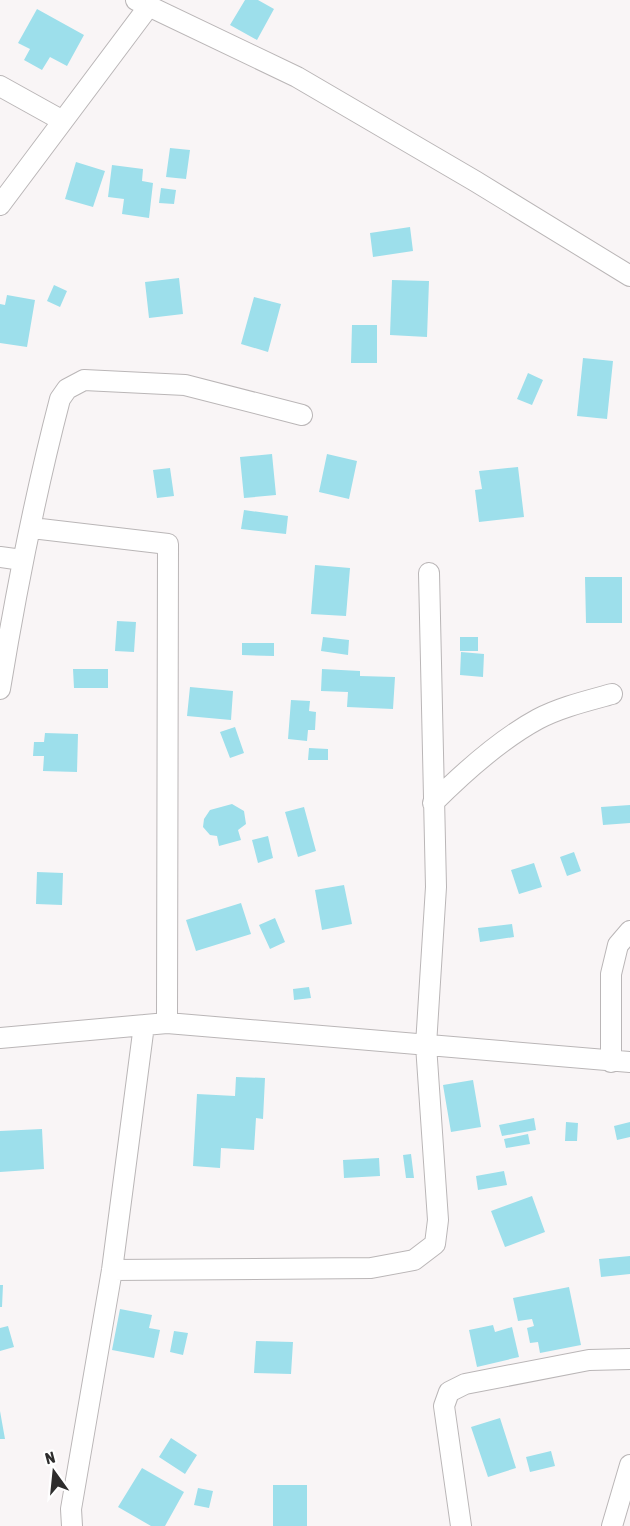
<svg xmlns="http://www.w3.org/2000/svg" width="630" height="1526" viewBox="0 0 630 1526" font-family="'Asap Condensed',sans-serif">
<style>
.building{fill:#9ddfeb}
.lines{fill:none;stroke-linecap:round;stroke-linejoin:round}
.street-casing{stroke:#bab6b7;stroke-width:22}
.street{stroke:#fff;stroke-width:20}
</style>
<rect width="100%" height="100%" fill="#f9f5f6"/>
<!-- building -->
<path class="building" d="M245,0H258L274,9L257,40L230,25Z
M37,9L84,35L67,66L50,57L42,70L24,60L30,49L18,43Z
M170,148L190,150L186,179L166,177Z
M76,162L105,171L93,207L65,199Z
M112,165L143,169L142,181L153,183L149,218L122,214L124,199L108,197Z
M161,188L176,190L174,204L159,203Z
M410,227L413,251L373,257L370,233Z
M179,278L183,314L149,318L145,282Z
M392,280L429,281L427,337L390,335Z
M54,285L67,291L60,307L47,301Z
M7,295L35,300L27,347L0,343V304L5,305Z
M254,297L281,304L268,352L241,344Z
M352,325H377V363H351Z
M583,358L613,361L607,419L577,416Z
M528,373L543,380L532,405L517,399Z
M272,454L276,495L244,498L240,457Z
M327,454L357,461L349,499L319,492Z
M518,467L524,517L479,522L475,490L482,489L479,471Z
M170,468L174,496L157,498L153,470Z
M244,510L288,516L286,534L241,529Z
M315,565L350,568L346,616L311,614Z
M585,577H622V623H586Z
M117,621L136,622L134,652L115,651Z
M323,637L349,640L348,655L321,651Z
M460,637H478V651H460Z
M242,643H274V656L242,655Z
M461,652L484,654L483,677L460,675Z
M73,669H108V688H74Z
M322,669L360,671V676L395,677L393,709L347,707L348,692L321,691Z
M190,687L233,691L231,720L187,716Z
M291,700L310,701L309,711L316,712L315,730H308L307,741L288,739Z
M235,727L244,753L230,758L220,732Z
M45,733L78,734L77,772L43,771L44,756H33L34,742H44Z
M309,748L328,749V760H308Z
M232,804L244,811L246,824L238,830L241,840L219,846L217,836L210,835L203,827L204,819L210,810Z
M630,805V823L603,825L601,807Z
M304,807L316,851L298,857L285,812Z
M268,836L273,858L258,863L252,840Z
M574,852L581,871L567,876L560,857Z
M534,863L542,887L519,894L511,870Z
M37,872L63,873L62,905L36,904Z
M344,885L352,924L322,930L315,890Z
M241,903L251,934L196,951L186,920Z
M275,918L285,942L270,949L259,925Z
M512,924L514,937L480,942L478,928Z
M309,987L311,998L294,1000L293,989Z
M236,1077L265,1078L263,1119L256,1118L254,1150L221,1148L220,1168L193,1166L197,1094L235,1096Z
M473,1080L481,1127L451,1132L443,1085Z
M534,1118L536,1130L502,1136L499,1125Z
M566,1122L578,1123L577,1141H565Z
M630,1122V1137L617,1140L614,1126Z
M42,1129L44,1169L0,1172V1131Z
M528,1134L530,1144L506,1148L504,1139Z
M411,1154L414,1178H406L403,1155Z
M379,1158L380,1176L344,1178L343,1160Z
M504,1171L507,1185L478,1190L476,1176Z
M532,1196L545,1232L505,1247L491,1211Z
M630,1256V1274L601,1277L599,1259Z
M0,1285H3L2,1307H0Z
M569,1287L581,1345L540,1353L538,1342L530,1343L527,1328L534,1326L532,1319L518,1321L513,1298Z
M120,1309L152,1315L149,1328L160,1330L154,1358L112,1350Z
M493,1325L495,1332L512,1327L519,1357L477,1367L469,1330Z
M8,1326L14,1347L0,1351V1328Z
M174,1331L188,1333L183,1355L170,1352Z
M256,1341L293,1342L291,1374L254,1373Z
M0,1411L5,1439H0Z
M500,1418L516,1468L488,1477L471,1427Z
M171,1438L197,1455L185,1474L159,1457Z
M551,1451L555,1466L530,1472L526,1457Z
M142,1468L184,1492L165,1526H151L118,1507Z
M273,1485H307V1526H273Z
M198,1488L213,1491L209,1508L194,1505Z"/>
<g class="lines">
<defs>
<path id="street" d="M136,0L297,77L475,181L630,276
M0,86L63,121
M0,205L149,6
M32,528L168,544L167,1023
M0,557L22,560
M0,689C16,591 35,495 60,399L67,389L84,380L185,385L302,415
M433,803C462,774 501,739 538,719C561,707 587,701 612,694
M0,1038L167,1023L630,1062
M611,1062V974L618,945L630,931
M112,1270L371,1268L414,1260L435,1244L438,1220L426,1045L436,887L429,573
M72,1526L71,1509L112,1270L144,1025
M461,1526L444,1406L449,1392L465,1384L589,1360L630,1359
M612,1526L630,1465"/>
</defs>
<!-- street casing -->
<use href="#street" class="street-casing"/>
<!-- street -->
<use href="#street" class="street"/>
</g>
<!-- north arrow -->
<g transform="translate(54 1472) rotate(345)" stroke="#ffffff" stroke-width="4.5" paint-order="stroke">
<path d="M0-4.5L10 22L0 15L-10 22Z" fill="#2e2d2d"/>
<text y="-9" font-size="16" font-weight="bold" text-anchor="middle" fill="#2e2d2d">N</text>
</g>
</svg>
